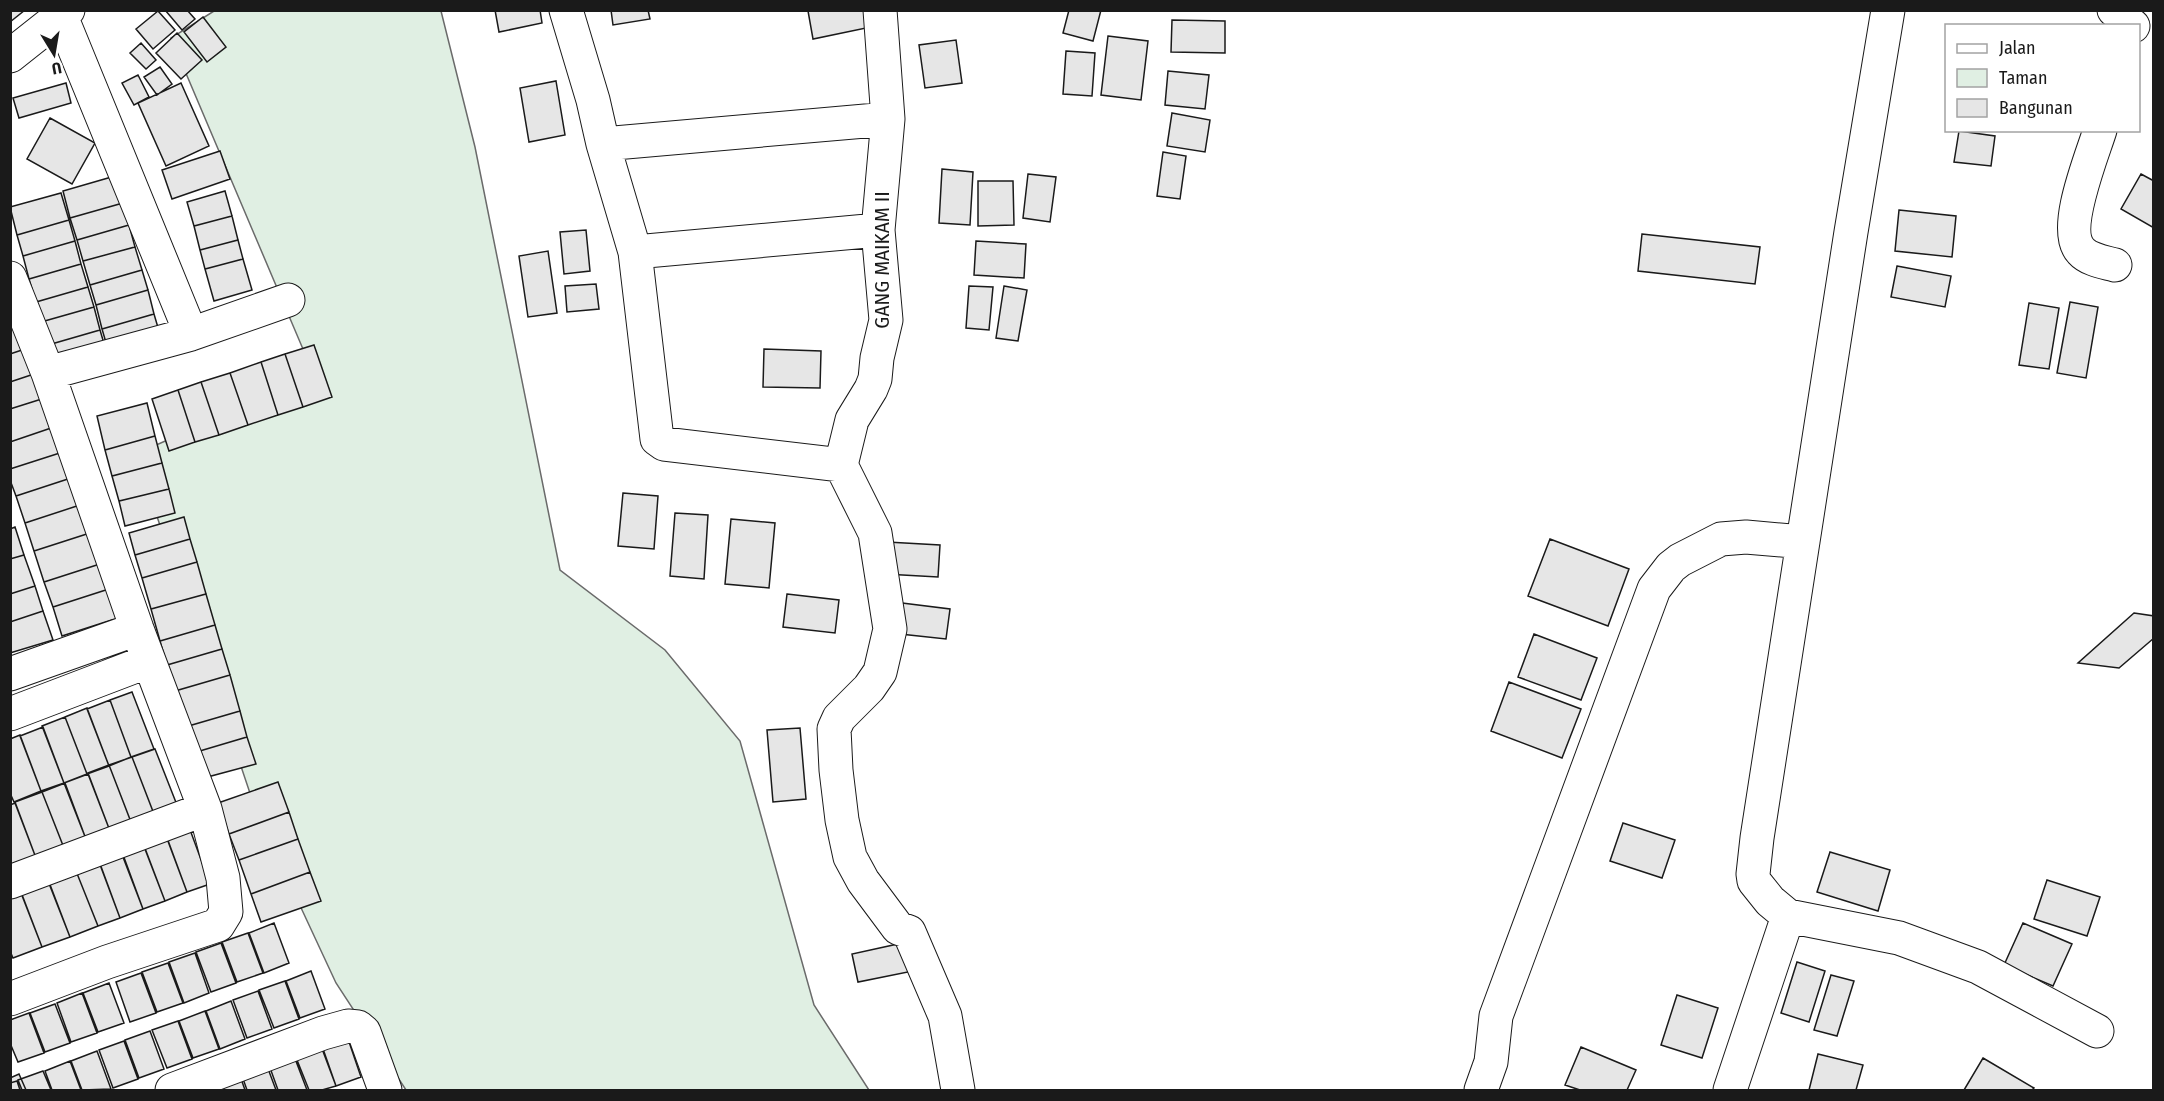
<svg xmlns="http://www.w3.org/2000/svg" width="2164" height="1101" viewBox="0 0 2164 1101" font-family="'Fira Sans Condensed',sans-serif">
<style>
.green{fill:#e0efe3;stroke:#6a6a6a;stroke-width:1.5}
.building{fill:#e6e6e6;stroke:#1a1a1a;stroke-width:1.5}
.lines{fill:none;stroke-linecap:round;stroke-linejoin:round}
.minor-casing{stroke:#1a1a1a;stroke-width:35}
.major-casing{stroke:#1a1a1a;stroke-width:35}
.minor{stroke:#fff;stroke-width:33}
.major{stroke:#fff;stroke-width:33}
.labels{text-anchor:middle;dominant-baseline:central;stroke-width:4.5;stroke-linejoin:round;paint-order:stroke}
.street-label{font-size:21px;fill:#1a1a1a;stroke:#fff}
</style>
<rect width="100%" height="100%" fill="#fff"/>
<!-- green -->
<path class="green" d="M214,11H441L475,147L560,570L665,650L740,741L814,1005L869,1090H406L336,983L256,811L136,454L314,375L171,38Z"/>
<!-- building -->
<path class="building" d="M10,10H25L10,22Z
M165,10H187L195,19L182,30Z
M495,10H540L542,23L499,32Z
M611,10H648L650,19L613,25Z
M867,10L871,27L813,39L808,11Z
M1069,10H1101L1093,41L1063,33Z
M158,11L175,30L153,49L136,29Z
M203,17L226,47L207,62L184,32Z
M1172,20L1225,21V53L1171,52Z
M177,33L202,60L181,79L156,53Z
M1108,36L1148,41L1141,100L1101,95Z
M956,40L962,83L925,88L919,45Z
M141,43L156,60L146,69L130,53Z
M1066,51L1095,53L1092,96L1063,94Z
M160,67L172,84L157,95L144,77Z
M1168,71L1209,75L1205,109L1165,105Z
M138,75L149,97L134,105L122,83Z
M556,81L565,135L529,142L520,88Z
M66,83L71,103L19,118L13,98Z
M181,83L209,146L166,166L138,103Z
M1172,113L1210,120L1205,152L1167,146Z
M50,118L95,143L72,184L27,159Z
M1959,131L1995,136L1991,166L1954,162Z
M220,151L230,179L172,199L162,170Z
M1163,152L1186,156L1180,199L1157,196Z
M942,169L973,172L970,225L939,223Z
M1028,174L1056,177L1050,222L1023,218Z
M2141,174L2154,181V228L2121,209Z
M115,176L123,203L70,218L63,191Z
M978,181H1013L1014,225L978,226Z
M225,191L232,216L194,226L187,202Z
M61,193L69,220L17,235L10,207Z
M123,203L129,225L77,240L70,218Z
M1899,210L1956,216L1952,257L1895,251Z
M232,216L238,240L200,250L194,226Z
M69,220L75,241L23,256L17,235Z
M129,225L135,247L83,261L77,240Z
M586,230L590,271L564,274L560,232Z
M1642,234L1760,247L1755,284L1638,271Z
M238,240L243,259L205,269L200,250Z
M75,241L81,264L29,279L23,256Z
M976,241L1026,244L1024,278L974,275Z
M135,247L142,270L90,285L83,261Z
M548,251L557,313L528,317L519,256Z
M243,259L252,290L214,301L205,269Z
M81,264L88,287L36,302L29,279Z
M1897,266L1951,276L1945,307L1891,297Z
M142,270L148,290L96,305L90,285Z
M596,284L599,309L567,312L565,286Z
M969,286L993,287L989,330L966,328Z
M1004,286L1027,290L1018,341L996,338Z
M88,287L94,307L41,322L36,302Z
M148,290L154,314L102,329L96,305Z
M2070,302L2098,307L2086,378L2057,373Z
M2029,303L2059,308L2049,369L2019,365Z
M94,307L100,330L48,345L41,322Z
M154,314L159,331L107,346L102,329Z
M10,322L31,347L10,354Z
M100,330L105,347L53,362L48,345Z
M314,345L332,397L303,407L285,354Z
M31,347L40,372L10,382V354Z
M764,349L821,351L820,388L763,387Z
M285,354L303,407L278,415L261,362Z
M261,362L278,415L248,425L230,373Z
M40,372L48,397L10,409V382Z
M230,373L248,425L219,435L201,382Z
M201,382L219,435L195,442L178,390Z
M178,390L195,442L169,451L152,399Z
M48,397L57,426L10,442V409Z
M147,403L155,436L105,450L97,416Z
M57,426L66,451L10,469V442Z
M155,436L162,463L112,476L105,450Z
M66,451L74,477L16,496L10,480V469Z
M162,463L169,489L119,501L112,476Z
M74,477L83,504L25,523L16,496Z
M169,489L175,513L125,526L119,501Z
M623,493L658,496L654,549L618,546Z
M83,504L93,532L34,551L25,523Z
M675,513L708,515L704,579L670,576Z
M184,517L190,539L135,555L129,533Z
M731,519L775,523L769,588L725,584Z
M15,527L24,555L10,559V529Z
M93,532L103,563L44,582L34,551Z
M190,539L197,562L142,578L135,555Z
M1550,539L1629,569L1608,626L1528,596Z
M887,542L940,545L938,577L885,574Z
M24,555L35,586L10,594V559Z
M197,562L206,594L151,609L142,578Z
M103,563L112,588L53,607L44,582Z
M35,586L43,611L10,622V594Z
M112,588L121,617L62,636L53,607Z
M206,594L215,625L160,641L151,609Z
M787,594L839,600L835,633L783,627Z
M894,602L950,609L946,639L891,633Z
M43,611L53,640L10,653V622Z
M2134,613L2154,616V638L2119,668L2078,663Z
M215,625L222,649L167,665L160,641Z
M1534,634L1597,658L1581,700L1518,677Z
M222,649L230,675L175,691L167,665Z
M230,675L240,711L185,727L175,691Z
M1509,682L1581,709L1562,758L1491,731Z
M132,692L154,749L131,757L110,700Z
M110,700L131,757L109,766L87,709Z
M87,708L109,766L87,774L65,717Z
M240,711L247,737L193,753L185,727Z
M65,717L87,774L64,783L42,726Z
M43,727L64,783L41,791L20,736Z
M800,728L806,799L773,802L767,730Z
M20,735L41,791L14,802L10,793V739Z
M247,737L256,764L200,779L193,753Z
M155,749L177,805L154,814L132,757Z
M132,757L154,814L131,822L109,765Z
M109,765L131,822L110,831L88,773Z
M88,774L110,831L86,839L64,783Z
M278,782L289,812L229,834L218,803Z
M65,783L86,839L64,848L42,792Z
M42,792L64,848L36,858L15,802Z
M15,803L36,858L10,868V805Z
M289,812L298,839L239,860L229,834Z
M1623,823L1675,840L1662,878L1610,861Z
M189,827L210,884L187,892L166,836Z
M166,835L187,892L165,901L143,844Z
M298,839L310,872L251,894L239,860Z
M143,843L165,901L143,909L121,852Z
M122,852L143,909L120,918L99,861Z
M1830,852L1890,870L1878,911L1817,892Z
M99,862L120,918L98,926L76,871Z
M76,871L98,926L70,937L48,881Z
M310,872L321,901L261,922L251,894Z
M2047,880L2100,897L2087,936L2034,919Z
M49,882L70,937L42,947L21,892Z
M21,893L42,947L13,958L10,951V897Z
M274,923L289,963L264,973L249,933Z
M2023,923L2072,944L2053,986L2004,965Z
M248,933L263,973L237,982L222,942Z
M907,942L913,971L858,982L852,954Z
M221,943L236,983L211,992L196,952Z
M195,953L209,993L184,1003L169,962Z
M1797,962L1825,971L1809,1022L1781,1013Z
M168,963L183,1003L157,1012L142,972Z
M311,971L325,1009L300,1018L286,981Z
M141,973L156,1013L130,1022L116,982Z
M1831,975L1854,981L1837,1036L1814,1030Z
M285,981L299,1019L274,1028L259,990Z
M109,983L124,1023L98,1032L83,993Z
M258,991L272,1029L247,1038L233,1000Z
M82,993L97,1033L71,1042L57,1003Z
M1677,995L1718,1008L1702,1058L1661,1045Z
M231,1001L245,1039L220,1049L206,1011Z
M55,1004L70,1043L45,1052L30,1013Z
M205,1011L219,1049L193,1058L179,1021Z
M29,1013L44,1053L18,1062L10,1043V1020Z
M178,1021L192,1059L167,1068L152,1030Z
M150,1031L164,1069L139,1078L125,1040Z
M347,1036L361,1077L336,1086L322,1046Z
M124,1041L138,1079L113,1088L99,1050Z
M321,1046L336,1086L322,1090H309L295,1055Z
M1581,1047L1636,1070L1627,1090H1580L1565,1085Z
M97,1051L111,1089L82,1090L71,1061Z
M1818,1054L1863,1065L1856,1090H1809Z
M294,1056L307,1090H278L269,1065Z
M1983,1058L2034,1088L2032,1090H1964Z
M70,1061L81,1090H52L45,1071Z
M267,1066L276,1090H247L242,1076Z
M43,1071L51,1090H22L18,1080Z
M19,1074L26,1090H10V1078Z
M240,1076L245,1090H217Z
M17,1081L20,1090H10V1083Z"/>
<g class="lines">
<defs>
<path id="minor" d="M566,10L593,100L603,144
M880,10L888,119L878,230L886,320L877,358L875,379L871,389L852,420L841,465L875,533L890,629L880,672L869,688L839,718L834,729L836,770L842,820L850,857L863,881L898,928L909,932L945,1016L958,1090
M1888,10L1851,232L1757,838L1753,874L1754,881L1770,901L1788,916L1899,938L1978,967L2097,1031
M61,16L191,334
M10,56L68,10
M2100,130C2092,156 2061,230 2081,251C2089,260 2104,262 2115,265
M878,230L635,252L603,144L888,119
M635,252L657,439L664,444L841,465
M10,278L48,373L191,334L288,300
M10,674L137,629
M10,714L149,661
M10,882L205,809L137,629L48,373
M10,999L107,962L218,925L226,912L223,878L205,809
M172,1090L323,1033L348,1026L358,1027L364,1032L385,1090
M1481,1090L1491,1062L1496,1016L1654,589L1671,567L1680,560L1721,539L1746,537L1803,542
M1730,1090L1788,916"/>
<path id="major" d="M2114,10L2133,26"/>
</defs>
<!-- minor casing -->
<use href="#minor" class="minor-casing"/>
<!-- major casing -->
<use href="#major" class="major-casing"/>
<!-- minor -->
<use href="#minor" class="minor"/>
<!-- major -->
<use href="#major" class="major"/>
</g>
<g class="labels">
<!-- street labels -->
<g class="street-label">
<text transform="translate(882 260) rotate(-90)">GANG MAIKAM II</text>
</g>
</g>
<!-- border -->
<rect width="2164" height="1101" fill="none" stroke="#1a1a1a" stroke-width="24"/>
<!-- legend -->
<rect x="1945" y="24" width="195" height="108" fill="#ffffff" stroke="#a3a3a3" stroke-width="1.5"/>
<rect x="1957" y="44" width="30" height="9" fill="#ffffff" stroke="#a3a3a3" stroke-width="1.5"/>
<text x="1999" y="54" font-size="18" fill="#1a1a1a">Jalan</text>
<rect x="1957" y="69" width="30" height="18" fill="#e0efe3" stroke="#a3a3a3" stroke-width="1.5"/>
<text x="1999" y="84" font-size="18" fill="#1a1a1a">Taman</text>
<rect x="1957" y="99" width="30" height="18" fill="#e6e6e6" stroke="#a3a3a3" stroke-width="1.5"/>
<text x="1999" y="114" font-size="18" fill="#1a1a1a">Bangunan</text>
<!-- north arrow -->
<g transform="translate(54 54) rotate(169)" stroke="#ffffff" stroke-width="4.5" paint-order="stroke">
<path d="M0-4.5L10 22L0 15L-10 22Z" fill="#1a1a1a"/>
<text y="-9" font-size="16" font-weight="bold" text-anchor="middle" fill="#1a1a1a">U</text>
</g>
</svg>
